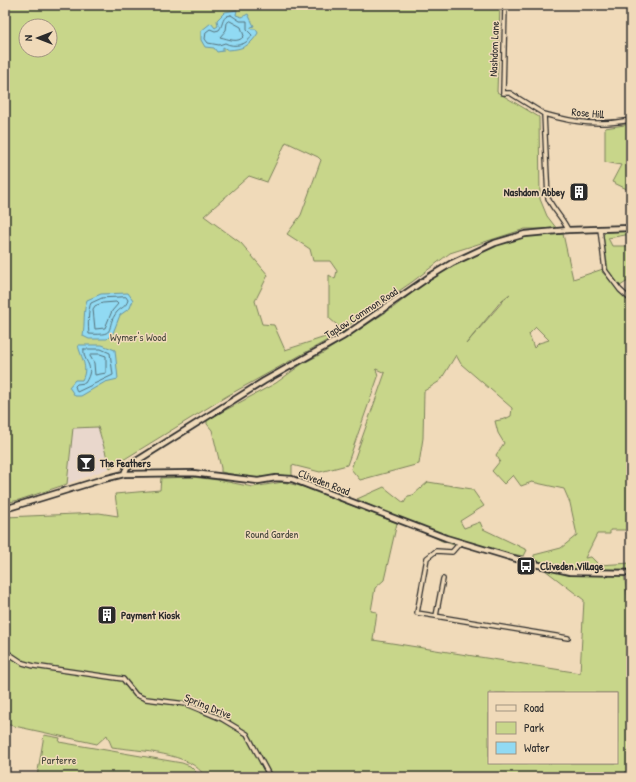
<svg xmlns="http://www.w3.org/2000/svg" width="636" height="782" viewBox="0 0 636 782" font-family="'Patrick Hand',sans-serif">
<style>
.built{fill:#e9d7cc}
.green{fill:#c8d68a;stroke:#7a805a;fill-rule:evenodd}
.water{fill:#91daf3;stroke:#6894a3}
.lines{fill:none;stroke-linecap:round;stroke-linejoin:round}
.shore{stroke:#54717b;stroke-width:1}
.minor-casing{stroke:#2b2b2b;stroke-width:6}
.tertiary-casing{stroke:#2b2b2b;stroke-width:8}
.minor{stroke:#f0dab9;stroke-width:3.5}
.tertiary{stroke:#f0dab9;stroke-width:4.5}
.labels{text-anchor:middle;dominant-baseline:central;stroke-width:3;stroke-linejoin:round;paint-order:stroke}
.street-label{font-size:11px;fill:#2b2b2b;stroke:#f0dab9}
.poi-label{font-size:11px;font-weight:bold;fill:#2b2b2b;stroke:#f0dab9;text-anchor:start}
.park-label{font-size:11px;fill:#434539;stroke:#f0dab9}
</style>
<rect width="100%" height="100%" fill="#f0dab9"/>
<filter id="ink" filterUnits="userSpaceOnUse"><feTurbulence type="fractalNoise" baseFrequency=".025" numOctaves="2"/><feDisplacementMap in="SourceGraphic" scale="8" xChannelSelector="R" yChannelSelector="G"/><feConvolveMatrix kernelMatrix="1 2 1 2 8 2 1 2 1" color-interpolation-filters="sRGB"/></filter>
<g filter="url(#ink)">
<!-- built -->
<path class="built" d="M98,427L110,468L67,484L73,428Z"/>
<!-- green -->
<path class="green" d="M5,5H500L497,92L539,117L540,199L547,216L557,229H525L450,253L412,282L351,324L344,331L227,396L110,468L98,427L73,428L67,484L19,500L5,503ZM26,26H50V50H26ZM286,142L318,157L321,160L301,215L287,234L310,249L313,261H330L337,271L335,279L329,275V318L344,331L285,350L274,325L262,324L255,301L268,275L241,243L204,216L249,176L267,182Z
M631,124V191L612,182L621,165L605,162V128Z
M631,231V234L608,238L612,246H631V279L620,286L608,270L603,235L606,232Z
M563,234L573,279L603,269L602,272L631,302V530H610V534H597L585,558L591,557L599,565L631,563V569L571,570L536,561L534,558V555L561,548L577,535L570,503L564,489L532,482L521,486L513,475L504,484L492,471L500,461L496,455L504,443L498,433L495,421L505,419L511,416L512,408L461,364L456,355L440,381L424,391L423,438L419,464L360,480L351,469L385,373L376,369L378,377L347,465L320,472L292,465V477L282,476L253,478L221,472V468L212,430L207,424V420L276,383L302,364L323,353L394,307L436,274L457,262L503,243L525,236ZM510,294L503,301L466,344L502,300ZM536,327L549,340L539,343L534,348L529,334Z
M192,477L218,480L253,487L283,482L304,487L397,523L384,580L375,588L371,611L377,612L373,640L580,673L584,600L545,570L571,575H624L628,599H631V777H205C192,752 138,751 112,747L107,735L97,744L5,724V517L99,513L118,516L115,494L160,490L161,478ZM489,693H617V763H489Z
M428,482L472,489L484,506L460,521L464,528L480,522L483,529L527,550L524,556L454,545L442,541L357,499L384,487L404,503L408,496L413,495Z
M44,735L60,738L59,742L182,763L190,766L201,777H37Z"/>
<!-- water -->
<path class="water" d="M237,10L236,15L242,17L248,14L254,26L251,27V29H256L258,33C250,46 243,49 228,50L223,47V51L217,52L214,48L205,47L201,40V31L211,23L215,28L218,26L217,20L225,12Z
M128,293L133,300L130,308L120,315L113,333L107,339H89L83,336C85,323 83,311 87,300L101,294Z
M78,345H102L115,350L118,379L105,382L81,396H75L69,387L75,380H82C89,367 81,358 78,345Z"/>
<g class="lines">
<!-- shore -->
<path class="shore" d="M231,15L240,21H247V30L252,35C248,45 234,48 225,43L219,45L208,43L205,39L206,32L210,29L215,31L219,30C224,24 221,16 231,15Z
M230,21L241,27L244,36C238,44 229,39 220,37L226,30L227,23Z
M126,297L128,300C126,307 122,307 117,312C104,328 119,336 89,334C88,328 88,308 91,303L102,298Z
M103,303L116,302L118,304L112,311L105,328L95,329L93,309L95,306Z
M84,349H101L110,353L113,375L77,392L75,386L77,384L85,383C97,364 82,363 84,349Z
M92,354H100L106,356V373L95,375L94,363L90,356Z"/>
<defs>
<path id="minor" d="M505,5L503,93H510L544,114L548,198C553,210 563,218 568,230
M544,114C576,123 599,126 631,120
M600,229L605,270L620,290L631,300
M460,543L452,552L436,551L427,558L417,613L568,638
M436,616L443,579
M5,651L23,663L34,666L123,679L136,695L146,699L186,704L222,719L247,734L270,777"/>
<path id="tertiary" d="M124,474L127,467L264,381L344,336L429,277L452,263L495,243L525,234L568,230L631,228
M5,509L100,480L124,474L193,473L258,481L276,478L292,479L446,538L530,563L570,572L631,573"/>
</defs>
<!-- minor casing -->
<use href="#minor" class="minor-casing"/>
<!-- tertiary casing -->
<use href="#tertiary" class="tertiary-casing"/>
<!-- minor -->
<use href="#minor" class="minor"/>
<!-- tertiary -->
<use href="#tertiary" class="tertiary"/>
</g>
</g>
<!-- icons -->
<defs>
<symbol id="building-square" viewBox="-11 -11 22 22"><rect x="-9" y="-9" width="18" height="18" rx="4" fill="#2b2b2b" stroke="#f0dab9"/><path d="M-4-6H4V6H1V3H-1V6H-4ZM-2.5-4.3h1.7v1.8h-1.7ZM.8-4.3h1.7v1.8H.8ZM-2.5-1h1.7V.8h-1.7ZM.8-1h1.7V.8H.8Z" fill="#fff"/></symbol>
<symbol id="bar-square" viewBox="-11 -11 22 22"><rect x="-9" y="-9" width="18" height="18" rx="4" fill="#2b2b2b" stroke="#f0dab9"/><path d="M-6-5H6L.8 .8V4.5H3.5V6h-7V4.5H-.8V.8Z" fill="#fff"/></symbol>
<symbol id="bus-square" viewBox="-11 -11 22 22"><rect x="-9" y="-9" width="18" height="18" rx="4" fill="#2b2b2b" stroke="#f0dab9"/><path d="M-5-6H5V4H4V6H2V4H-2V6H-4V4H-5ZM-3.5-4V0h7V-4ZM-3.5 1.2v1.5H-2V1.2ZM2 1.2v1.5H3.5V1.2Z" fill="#fff"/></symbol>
</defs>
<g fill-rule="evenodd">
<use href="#building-square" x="568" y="181" width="22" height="22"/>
<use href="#bar-square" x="75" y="452" width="22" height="22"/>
<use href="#bus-square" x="515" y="555" width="22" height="22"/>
<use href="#building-square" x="96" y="604" width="22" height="22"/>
</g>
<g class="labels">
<!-- street labels -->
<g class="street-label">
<text transform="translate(494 49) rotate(-88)">Nashdom Lane</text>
<text transform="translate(588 113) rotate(5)">Rose Hill</text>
<text transform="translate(361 313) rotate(-33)">Taplow Common Road</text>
<text transform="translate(324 482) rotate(21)">Cliveden Road</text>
<text transform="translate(208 706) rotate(22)">Spring Drive</text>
</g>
<!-- poi labels -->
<g class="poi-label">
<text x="565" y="192" text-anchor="end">Nashdom Abbey</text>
<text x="100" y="463">The Feathers</text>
<text x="540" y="566">Cliveden Village</text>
<text x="121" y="615">Payment Kiosk</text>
</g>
<!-- park labels -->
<g class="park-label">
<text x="138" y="337">Wymer's Wood</text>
<text x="272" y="534">Round Garden</text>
<text x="59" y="760">Parterre</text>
</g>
</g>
<!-- margin -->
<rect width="636" height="782" fill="none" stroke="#f0dab9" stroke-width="20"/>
<rect x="10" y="10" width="616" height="762" fill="none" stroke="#2b2b2b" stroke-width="1.5" filter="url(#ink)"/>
<!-- legend -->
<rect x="488" y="692" width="130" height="72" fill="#f0dab9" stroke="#a19480"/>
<rect x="496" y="705" width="20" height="6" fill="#f0dab9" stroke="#a19480"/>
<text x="524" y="712" font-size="12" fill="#2b2b2b">Road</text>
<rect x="496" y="722" width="20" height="12" fill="#c8d68a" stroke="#a19480"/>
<text x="524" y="732" font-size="12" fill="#2b2b2b">Park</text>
<rect x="496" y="742" width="20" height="12" fill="#91daf3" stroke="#a19480"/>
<text x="524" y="752" font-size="12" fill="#2b2b2b">Water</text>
<!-- north arrow -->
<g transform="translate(38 38) rotate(270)"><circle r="19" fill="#f0dab9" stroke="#a19480"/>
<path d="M0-3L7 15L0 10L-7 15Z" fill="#2b2b2b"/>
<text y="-6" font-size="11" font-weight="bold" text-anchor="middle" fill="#2b2b2b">N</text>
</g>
</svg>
